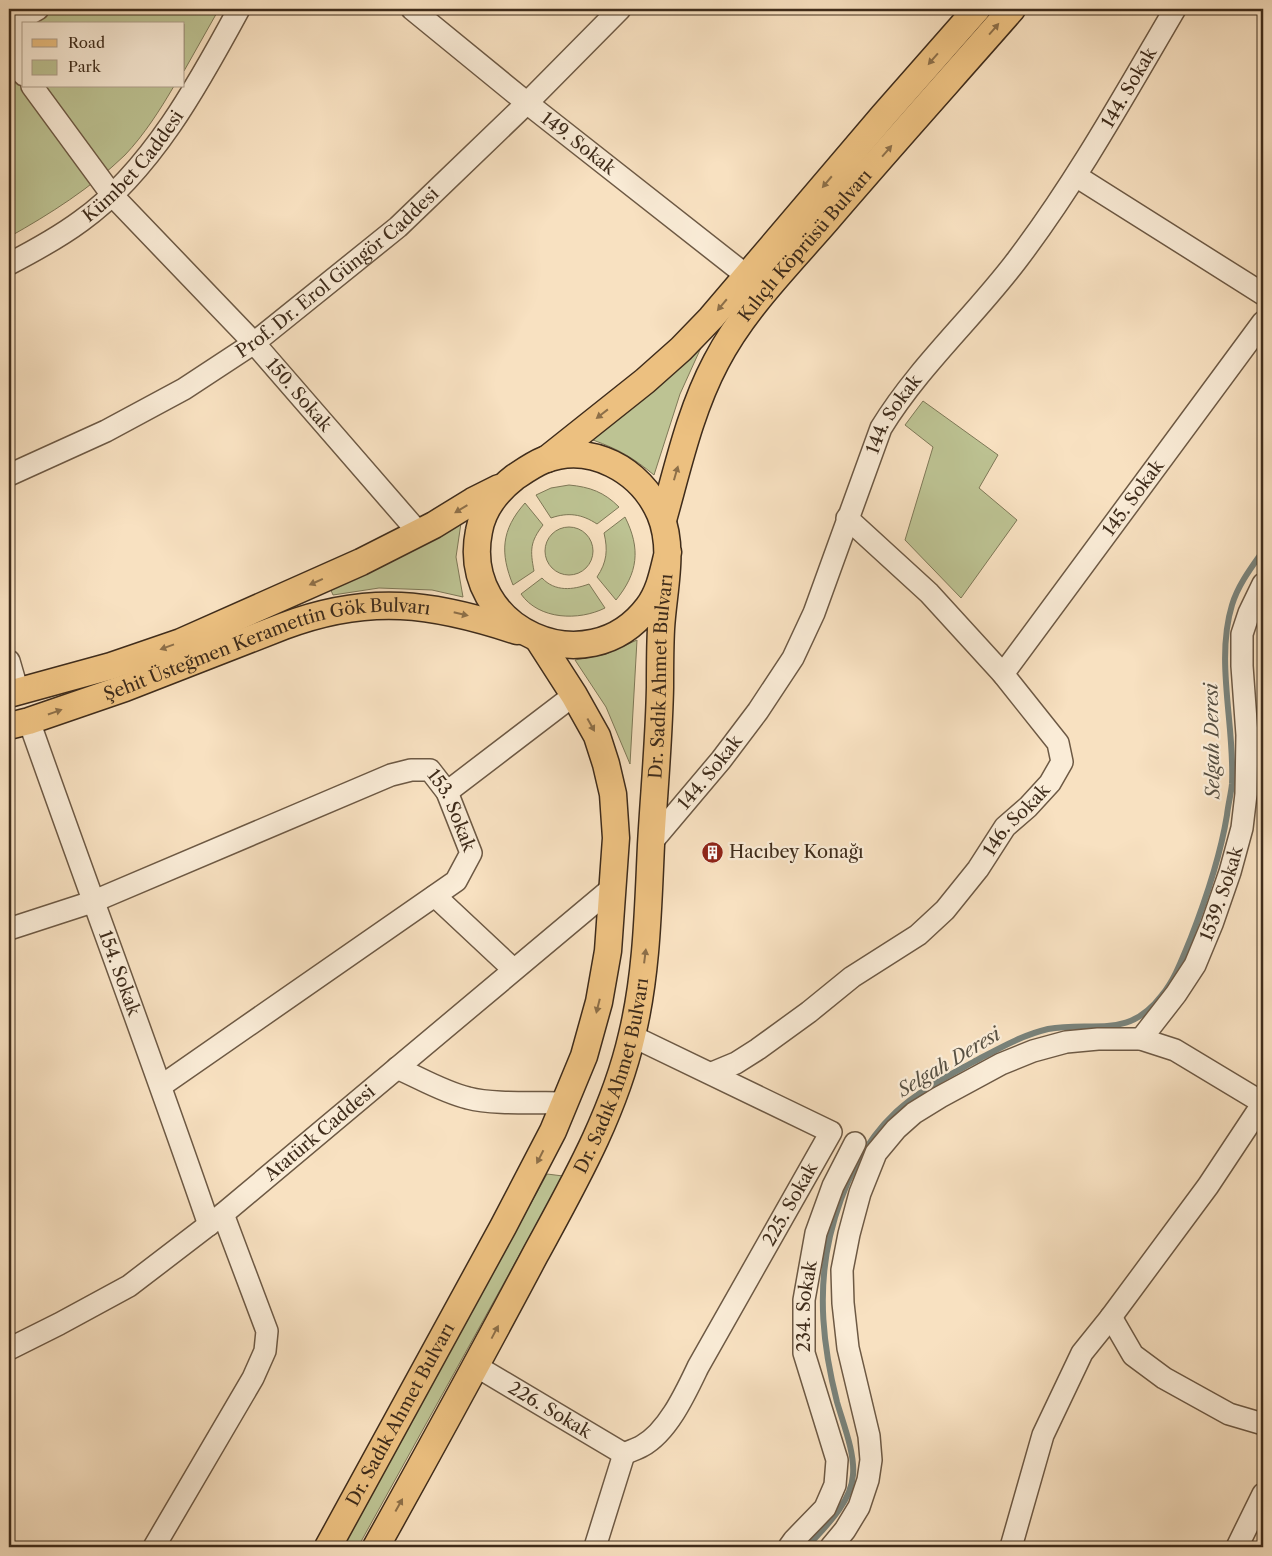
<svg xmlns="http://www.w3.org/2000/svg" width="1272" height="1556" viewBox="0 0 1272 1556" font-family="'Libre Caslon Text',serif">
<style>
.green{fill:#bdc393;stroke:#7e7857}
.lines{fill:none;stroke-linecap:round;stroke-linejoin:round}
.stream{stroke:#79827a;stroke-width:6}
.minor-casing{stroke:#6d5944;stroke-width:24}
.major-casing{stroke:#3f2c1b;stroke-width:29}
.minor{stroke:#faecd7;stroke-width:21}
.major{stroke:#ecc080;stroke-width:26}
.oneway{fill:#8d6f48}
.labels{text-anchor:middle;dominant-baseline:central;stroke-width:4.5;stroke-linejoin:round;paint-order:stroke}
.street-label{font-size:18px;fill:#3f2c1b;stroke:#faecd7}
.poi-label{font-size:18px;fill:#3f2c1b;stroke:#faecd7;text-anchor:start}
.water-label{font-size:19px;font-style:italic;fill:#575042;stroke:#faecd7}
</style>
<rect width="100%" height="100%" fill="#f8e1c1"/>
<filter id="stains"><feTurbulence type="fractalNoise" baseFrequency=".004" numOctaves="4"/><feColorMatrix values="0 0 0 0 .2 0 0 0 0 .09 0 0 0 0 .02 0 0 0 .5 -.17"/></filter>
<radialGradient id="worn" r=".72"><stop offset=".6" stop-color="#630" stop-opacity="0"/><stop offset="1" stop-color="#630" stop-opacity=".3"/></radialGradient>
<!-- green -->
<path class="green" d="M9,9H219L184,71V24H24V86H174C160,110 144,135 125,155C91,188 50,214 9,237Z
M701,339L704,341L680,394L654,475C632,457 620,450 593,440Z
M923,401L998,455L979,488L1017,520L961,598L905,540L933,447L905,425Z
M569,485C590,487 604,492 619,507L597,524C582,514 568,512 551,518L536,495L551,488Z
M525,503L543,525C530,542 530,550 534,571L513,585C500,553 501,530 525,503Z
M625,517C641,549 638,573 616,600L597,577C607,562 608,550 604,533Z
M461,523L456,557L463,597L432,590L379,588L333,595L330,588Z
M545 551a24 24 0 1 1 48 0a24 24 0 1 1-48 0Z
M542,578C555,592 573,590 589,584L605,608C579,621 539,620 521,594Z
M637,640L630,764L606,707L575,660L606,654Z
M547,1174L563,1176L358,1547H342Z"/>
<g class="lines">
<!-- stream -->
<path class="stream" d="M807,1547C825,1527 851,1503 853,1475C855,1453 843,1423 837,1402C823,1347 817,1292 830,1236C841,1190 861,1145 896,1112C918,1091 948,1076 975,1061C998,1049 1022,1035 1048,1029C1094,1020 1127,1041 1162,995C1175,979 1182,959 1190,940C1206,899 1220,858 1227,815C1228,805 1231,794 1232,784C1235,726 1215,661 1232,605C1238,585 1251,568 1263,551"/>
<defs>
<g id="minor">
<path id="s1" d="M412,9L527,103L747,276"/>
<path d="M9,23H14L21,71L24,75"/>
<path d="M14,23L38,9"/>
<path id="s2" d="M32,86L112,195L254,343L419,533"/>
<path d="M1076,176L1263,294"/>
<path id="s3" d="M9,264C34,251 58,238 81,221C151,171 199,83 239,9"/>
<path id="s4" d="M9,475L106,431L184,389L254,343L398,227L527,103L620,9"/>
<path d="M9,661L18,692"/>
<path id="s5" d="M1003,674L1263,322"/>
<path id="s6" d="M29,721C88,889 151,1056 209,1225"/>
<path d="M447,792L574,695"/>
<path id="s7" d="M651,843L721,760L758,711L793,658L814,613L881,428C919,366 974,317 1017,260C1077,181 1125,94 1175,9"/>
<path d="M435,896L513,969"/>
<path id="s8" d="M9,929L92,902L391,775L411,770H430L447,792L471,853L456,881L161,1086"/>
<path id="s9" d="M1141,1039L1176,994L1195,965L1212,924L1230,872L1242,828L1246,794L1247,735L1242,666V634L1249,613L1263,584"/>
<path d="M397,1068C420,1078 443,1092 468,1098C494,1105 537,1102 565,1103"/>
<path id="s10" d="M712,1073L736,1063L758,1049L809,1012L852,977L918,935L945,910L978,869L1005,827L1028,807L1050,783L1062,762L1058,743L1003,674L929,593L847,518"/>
<path d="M1111,1317L1133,1355L1164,1378L1229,1414L1263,1424"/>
<path id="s11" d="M9,1349L59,1324L129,1286L223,1214L612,888"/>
<path id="s12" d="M476,1366L624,1454"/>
<path id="s13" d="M624,1454C630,1451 637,1449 642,1446C668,1432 686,1392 698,1367L831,1132L632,1036"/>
<path d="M154,1547L253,1378L265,1351L267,1331L223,1214"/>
<path d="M595,1547L624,1454"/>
<path id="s14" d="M789,1547L794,1540L825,1508L835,1485L837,1460L804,1353V1300L816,1233L833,1186L855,1143"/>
<path d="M831,1547L845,1530L859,1507L868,1480L871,1460L869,1436L848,1348L843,1303L842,1270L849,1234L860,1193L876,1153L896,1129L914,1113L940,1097L1001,1064L1033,1051L1066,1042L1098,1039H1141L1175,1050L1263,1103"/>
<path d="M1011,1547L1043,1435L1082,1353L1111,1317L1208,1186L1263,1103"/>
<path d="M1237,1547L1263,1494"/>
</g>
<g id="major">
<path d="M547,459L645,381L681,349L711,318L883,116L977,9"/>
<path id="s15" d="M663,520C678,467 690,411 716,362C742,312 783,270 820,228C883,154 948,82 1012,9"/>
<path d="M9,694L111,666L181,642L361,562L434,525L473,501L499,488"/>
<path id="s16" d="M9,726L29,721L125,688L284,626C369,594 433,603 517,631"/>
<path id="s17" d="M328,1547L503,1227L553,1131L584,1056L599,1002L608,951L616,838L613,794L606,764L597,736L574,695L538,639"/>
<path id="s18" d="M376,1547C430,1450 483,1353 535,1255C573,1185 614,1114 632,1035C647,973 648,908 651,845C654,792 659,740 660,687C660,668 660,648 661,629C663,591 675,549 660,514C641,470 590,442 544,460C534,464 524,471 515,477C497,491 483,508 479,531C459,630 588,687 648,607C660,591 663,572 668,552"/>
</g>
</defs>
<!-- minor casing -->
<use href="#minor" class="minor-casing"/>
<!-- major casing -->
<use href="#major" class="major-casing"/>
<!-- minor -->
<use href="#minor" class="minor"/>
<!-- major -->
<use href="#major" class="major"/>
</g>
<!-- one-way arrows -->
<defs><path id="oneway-solid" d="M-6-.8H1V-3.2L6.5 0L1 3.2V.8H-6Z" transform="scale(1.25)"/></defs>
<g class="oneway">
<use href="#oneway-solid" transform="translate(994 29) rotate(-49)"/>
<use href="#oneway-solid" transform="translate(933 59) rotate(131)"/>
<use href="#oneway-solid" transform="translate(887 151) rotate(-49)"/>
<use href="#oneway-solid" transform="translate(827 182) rotate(130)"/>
<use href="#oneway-solid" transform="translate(722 305) rotate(130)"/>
<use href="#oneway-solid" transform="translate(602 414) rotate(142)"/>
<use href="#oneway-solid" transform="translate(676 473) rotate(-74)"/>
<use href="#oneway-solid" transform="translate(461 509) rotate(149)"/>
<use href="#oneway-solid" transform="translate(316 582) rotate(156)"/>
<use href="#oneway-solid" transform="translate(461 614) rotate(13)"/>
<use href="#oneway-solid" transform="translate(167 647) rotate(160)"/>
<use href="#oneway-solid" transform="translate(55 712) rotate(-19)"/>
<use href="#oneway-solid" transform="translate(591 725) rotate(61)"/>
<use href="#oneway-solid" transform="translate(645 956) rotate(-83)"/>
<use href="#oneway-solid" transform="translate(598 1006) rotate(104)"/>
<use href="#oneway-solid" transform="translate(540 1157) rotate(117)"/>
<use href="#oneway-solid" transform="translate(495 1332) rotate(-62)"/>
<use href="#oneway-solid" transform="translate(399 1505) rotate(-61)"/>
</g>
<!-- icons -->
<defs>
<symbol id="building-disc" viewBox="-11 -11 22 22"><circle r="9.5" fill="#8f2418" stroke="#faecd7"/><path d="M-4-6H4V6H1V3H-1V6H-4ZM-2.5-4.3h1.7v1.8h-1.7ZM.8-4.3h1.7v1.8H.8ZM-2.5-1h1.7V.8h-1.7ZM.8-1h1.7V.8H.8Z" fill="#fff"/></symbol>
</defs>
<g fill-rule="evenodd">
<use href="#building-disc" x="700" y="840" width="25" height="25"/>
</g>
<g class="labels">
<!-- street labels -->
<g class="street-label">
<text stroke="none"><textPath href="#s7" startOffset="902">144. Sokak</textPath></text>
<text stroke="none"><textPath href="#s1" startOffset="214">149. Sokak</textPath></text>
<text stroke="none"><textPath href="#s3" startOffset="160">Kümbet Caddesi</textPath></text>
<text stroke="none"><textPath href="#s15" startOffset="314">Kılıçlı Köprüsü Bulvarı</textPath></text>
<text stroke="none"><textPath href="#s4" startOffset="388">Prof. Dr. Erol Güngör Caddesi</textPath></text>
<text stroke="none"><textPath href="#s2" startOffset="409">150. Sokak</textPath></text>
<text stroke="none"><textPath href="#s7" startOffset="498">144. Sokak</textPath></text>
<text stroke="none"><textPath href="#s5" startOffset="219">145. Sokak</textPath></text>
<text stroke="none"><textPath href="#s16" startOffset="271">Şehit Üsteğmen Keramettin Gök Bulvarı</textPath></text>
<text stroke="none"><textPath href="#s18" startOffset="934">Dr. Sadık Ahmet Bulvarı</textPath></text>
<text stroke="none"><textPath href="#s7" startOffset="92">144. Sokak</textPath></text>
<text stroke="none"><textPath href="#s8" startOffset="498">153. Sokak</textPath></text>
<text stroke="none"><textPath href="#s10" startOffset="401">146. Sokak</textPath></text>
<text stroke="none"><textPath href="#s9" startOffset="168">1539. Sokak</textPath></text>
<text stroke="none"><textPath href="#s6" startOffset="268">154. Sokak</textPath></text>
<text stroke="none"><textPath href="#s18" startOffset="529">Dr. Sadık Ahmet Bulvarı</textPath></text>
<text stroke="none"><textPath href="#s11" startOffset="380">Atatürk Caddesi</textPath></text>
<text stroke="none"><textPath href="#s13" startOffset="305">225. Sokak</textPath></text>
<text stroke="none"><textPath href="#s14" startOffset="262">234. Sokak</textPath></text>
<text stroke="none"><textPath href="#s12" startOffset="86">226. Sokak</textPath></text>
<text stroke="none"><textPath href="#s17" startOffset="151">Dr. Sadık Ahmet Bulvarı</textPath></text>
</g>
<!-- poi labels -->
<g class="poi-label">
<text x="729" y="852">Hacıbey Konağı</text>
</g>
<!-- water labels -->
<g class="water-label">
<text transform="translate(1212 741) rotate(-91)">Selgah Deresi</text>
<text transform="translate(949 1062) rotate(-31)">Selgah Deresi</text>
</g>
</g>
<!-- margin -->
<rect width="1272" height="1556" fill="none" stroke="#f8e1c1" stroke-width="30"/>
<rect x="10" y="10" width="1252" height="1536" fill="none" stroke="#3f2c1b" stroke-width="2.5"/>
<rect x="15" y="15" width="1242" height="1526" fill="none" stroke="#3f2c1b"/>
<!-- legend -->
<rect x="22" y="22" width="162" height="65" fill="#faecd7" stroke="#af9f8c"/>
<rect x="32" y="39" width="25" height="8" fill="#ecc080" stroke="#af9f8c"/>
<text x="68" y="48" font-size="15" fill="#3f2c1b">Road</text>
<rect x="32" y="60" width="25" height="15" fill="#bdc393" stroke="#af9f8c"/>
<text x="68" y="72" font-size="15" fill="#3f2c1b">Park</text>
<rect width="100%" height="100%" filter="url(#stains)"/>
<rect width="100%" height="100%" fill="url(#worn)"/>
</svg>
